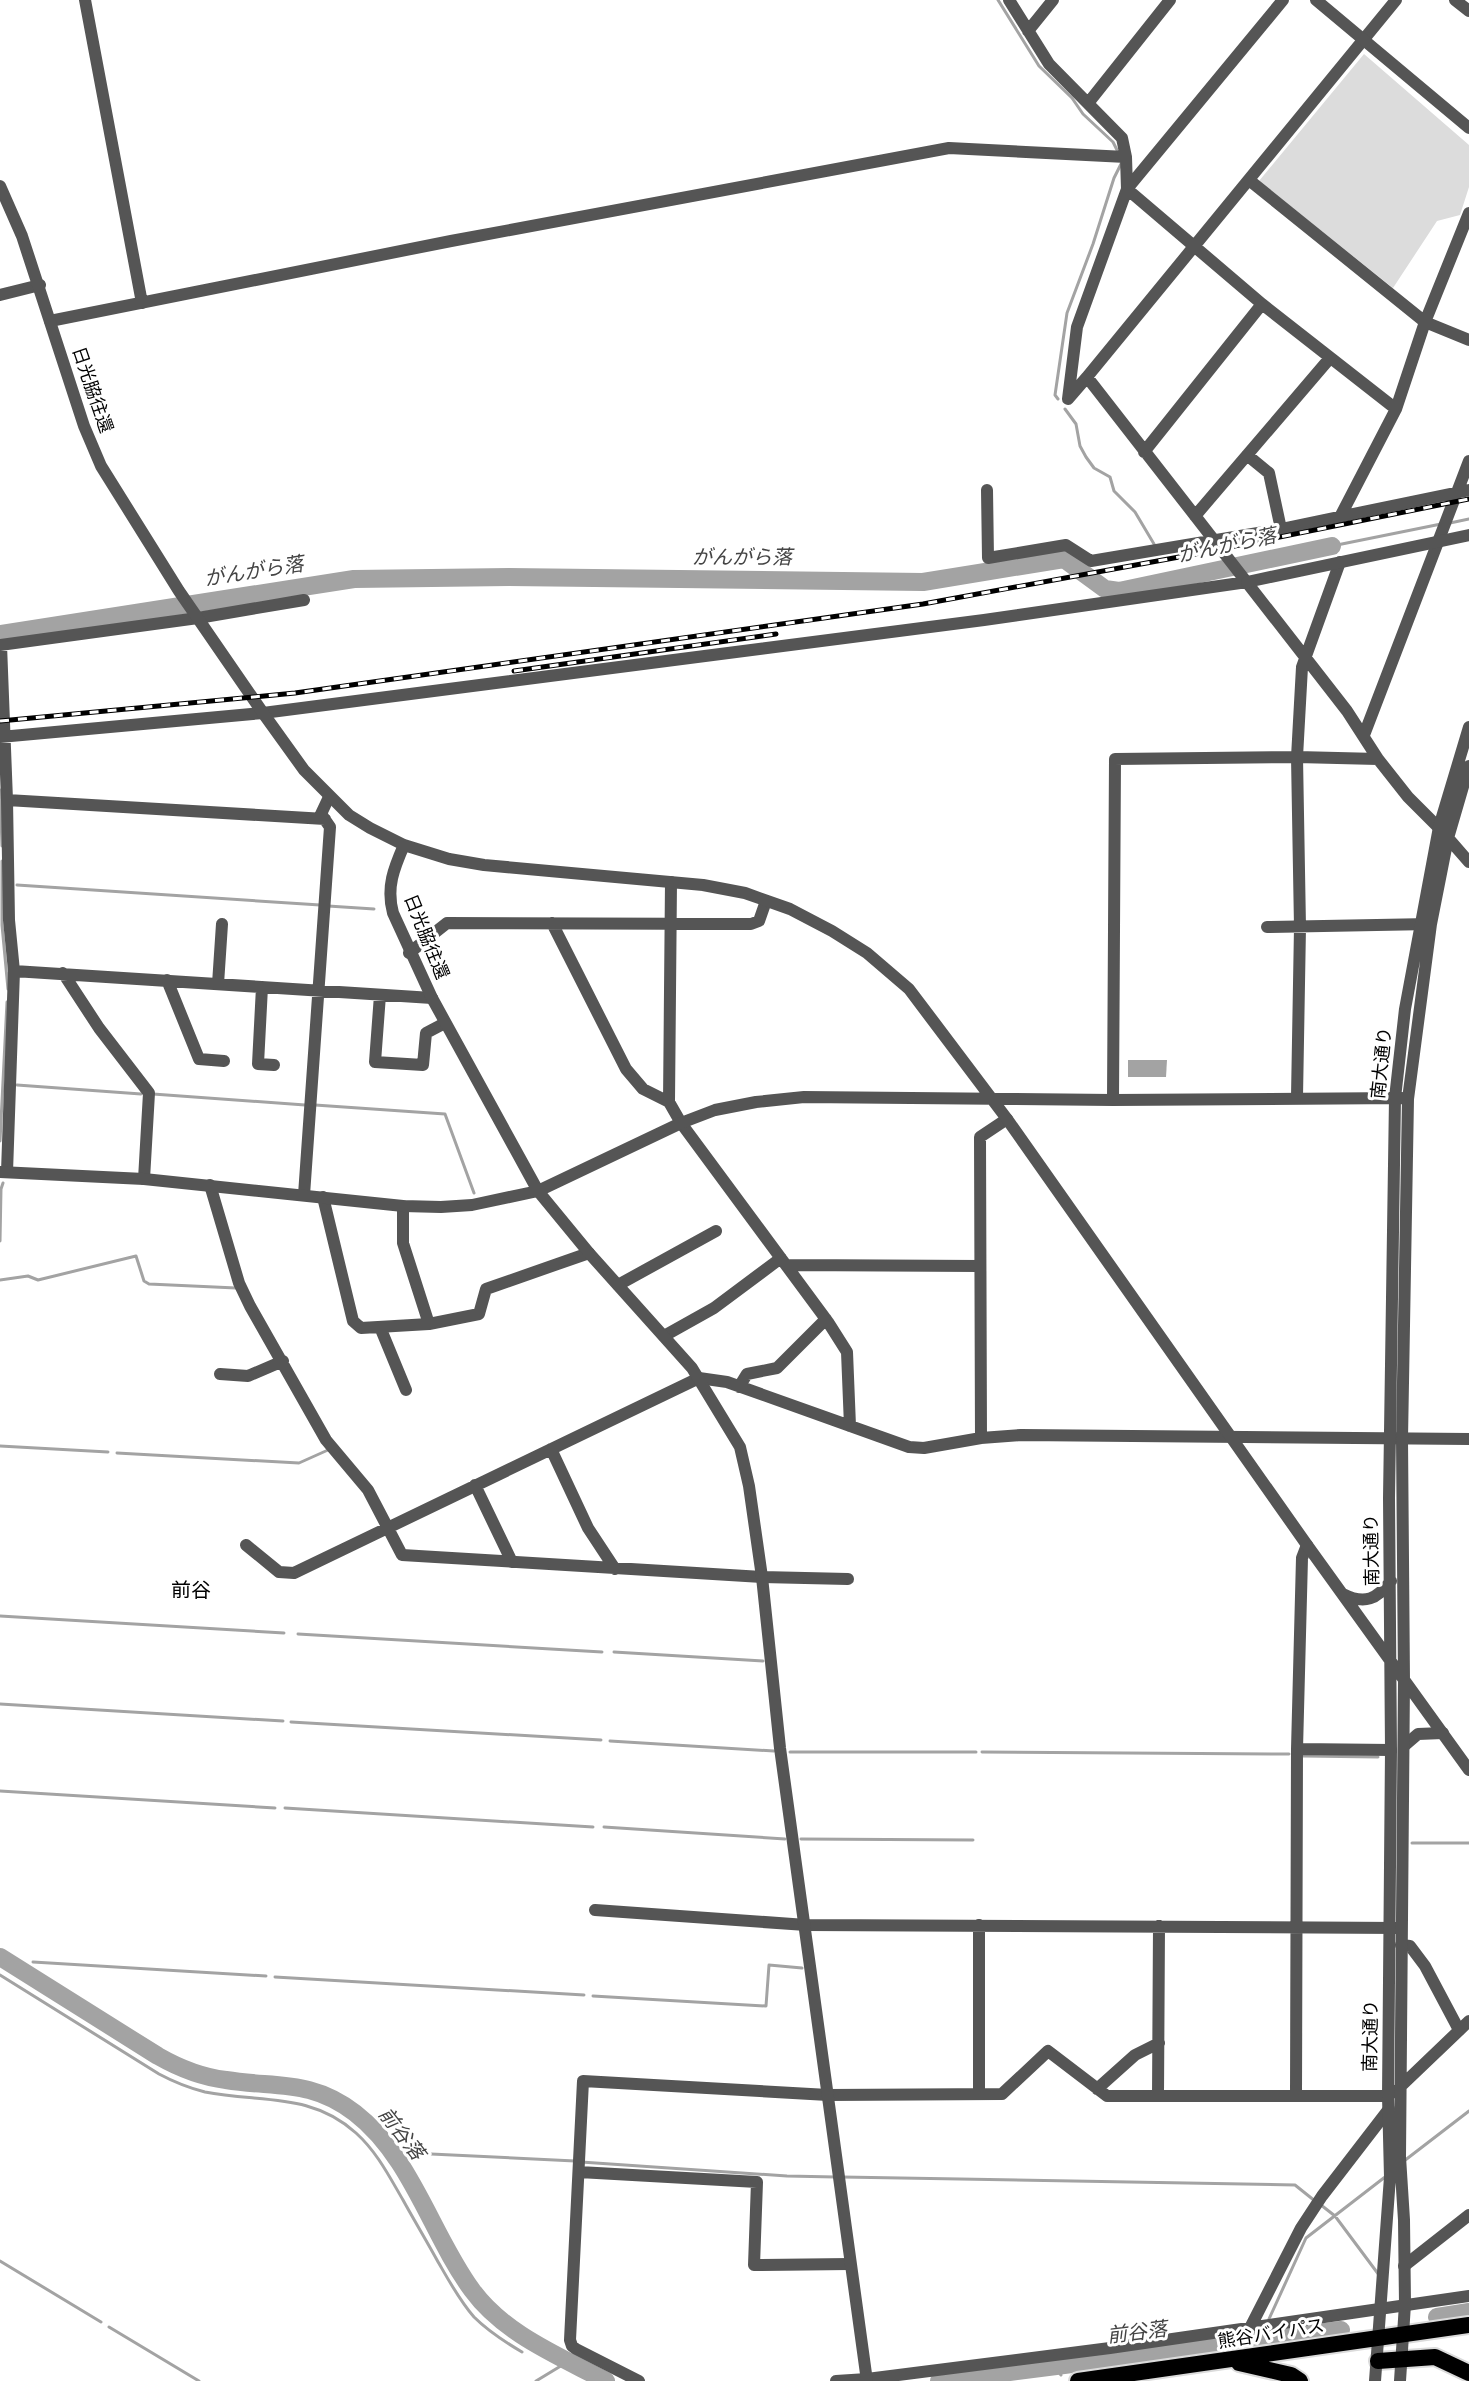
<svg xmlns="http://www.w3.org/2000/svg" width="1469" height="2381" viewBox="0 0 1469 2381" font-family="'Sofia Sans Condensed','Noto Sans JP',sans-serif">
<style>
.green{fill:#dcdcdc}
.water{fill:#a3a3a3}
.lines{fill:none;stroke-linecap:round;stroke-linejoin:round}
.stream{stroke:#a3a3a3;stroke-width:3}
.river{stroke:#a3a3a3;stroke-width:18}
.trunk-casing{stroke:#dbdbdb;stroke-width:20}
.minor{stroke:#555;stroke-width:12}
.tertiary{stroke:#555;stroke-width:12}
.trunk{stroke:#000;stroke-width:16}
.rail-casing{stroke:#000;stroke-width:5}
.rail{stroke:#fff;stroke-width:3;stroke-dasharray:9;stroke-linecap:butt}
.labels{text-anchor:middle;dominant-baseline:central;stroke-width:6;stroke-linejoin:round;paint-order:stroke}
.street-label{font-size:18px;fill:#000;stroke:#fff}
.water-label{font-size:20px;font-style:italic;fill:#444;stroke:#fff}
.neighbourhood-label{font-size:20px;fill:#000;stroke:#fff}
</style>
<rect width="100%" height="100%" fill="#fff"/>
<!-- green -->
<path class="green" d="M1364,54L1469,145V187L1460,215L1437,221L1393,288L1259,181Z"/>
<!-- water -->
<path class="water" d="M1128,1060H1167L1166,1077H1128Z"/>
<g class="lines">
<!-- stream -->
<path class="stream" d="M998,0L1039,66L1072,98L1083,114L1113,142L1117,150
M1058,399L1055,395L1067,313L1093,244L1114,178L1121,164
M1065,409L1076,424L1080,446L1086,457L1094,468L1110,477L1114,491L1135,512L1154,544
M1450,523L1469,519
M1332,546L1441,524
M0,790L2,846
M2,861V925L8,989
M17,885L320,905
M328,906L374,909
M17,1085L141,1094
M153,1094L305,1105
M315,1105L445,1114L474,1193
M0,1141L7,1002
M0,1241L1,1189L3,1183
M0,1280L28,1276L38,1280L136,1256L144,1281L149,1284L236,1288
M0,1446L108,1452
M117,1453L299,1463L328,1450
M0,1616L284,1633
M298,1634L602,1652
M614,1652L763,1661
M0,1704L283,1721
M291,1722L601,1740
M610,1741L774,1751
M790,1752H976
M982,1752L1289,1754
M1303,1756L1378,1757
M0,1791L275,1808
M285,1808L593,1827
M604,1827L785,1839
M801,1839L973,1840
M1412,1843H1469
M33,1962L266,1976
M0,1975L159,2074C174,2082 189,2088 205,2092C260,2103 311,2092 356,2133C377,2152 389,2176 403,2200C414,2220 426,2240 437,2260C448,2279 459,2300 474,2317C488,2331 505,2342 522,2352
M275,1977L584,1995
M593,1996L766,2006L769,1965L802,1968
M410,2153L575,2161
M1404,2161L1469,2111
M581,2162L787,2176L835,2177
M842,2177L1295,2185L1315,2201
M1321,2205L1335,2216L1379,2275
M0,2261L101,2322
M1269,2319L1306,2238L1385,2177
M109,2327L199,2381
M1054,2366L1061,2375
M536,2381L569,2361"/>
<!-- river -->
<path class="river" d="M0,634L354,579L509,577L923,582L1064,559L1105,589L1119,591L1332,546
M0,1957L158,2056C179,2068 201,2077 226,2080C276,2088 311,2079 355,2113C412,2157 431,2234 472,2290C504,2334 559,2356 606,2381
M1437,2317L1469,2312
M939,2381L1341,2330"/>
<defs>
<path id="trunk" d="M1378,2361L1435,2357L1469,2373
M1239,2363L1291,2375L1300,2381
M1078,2381L1469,2325"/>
</defs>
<!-- trunk casing -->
<use href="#trunk" class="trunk-casing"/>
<!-- minor -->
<path class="minor" d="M85,0L142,303
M1009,0L1049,64L1122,138L1126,157L1127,189L1262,304L1396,409
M1396,0L1087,377L1347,711L1378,759L1408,797L1444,833
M1455,0L1469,11
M1028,31L1053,0
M1089,102L1170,0
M1249,180L1425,322L1469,340
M0,295L40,285
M50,321L451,241L949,148L1126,157
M1087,377L1068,399L1077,327L1127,189L1283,0
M1144,452L1262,304
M1247,455L1269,473L1281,529
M987,490L988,558L1066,545L1091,561L1281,529L1469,490
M1195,516L1330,358
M1340,517L1396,409L1425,322L1469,213
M0,645L198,618L304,600
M1,645L7,800L9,920L14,971L7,1172
M1364,735L1469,461
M0,737L263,713L984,620L1247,582
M7,800L325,819
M671,882L669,1102L681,1123L828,1322L847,1352L850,1426
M552,923L626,1069L643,1089L669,1102
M1267,927L1430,924
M409,953L447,923L751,924L759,921L766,901
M14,971L432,998
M63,973L99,1028L149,1093L144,1179
M167,980L199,1059L224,1061
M218,984L222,924
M262,987L258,1064L274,1065
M380,995L375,1062L423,1065L426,1033L445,1023
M1297,1097L1300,927L1297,757L1302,667L1340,562
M1113,1100L1115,759L1297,757L1378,759
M210,1185L239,1283L250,1306L326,1440L368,1490L402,1555L762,1577L848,1579
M304,1195L330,827L321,814L329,797
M323,1197L353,1321L361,1328L429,1324L479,1314L486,1289L589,1253
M403,1206V1243L429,1324
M787,1265L980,1266
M618,1285L716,1231
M380,1327L406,1390
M664,1336L714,1308L781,1258
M220,1374L248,1376L283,1361
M739,1387L747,1374L777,1368L826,1319
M981,1438L980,1137L1007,1119
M551,1449L588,1528L615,1569
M475,1485L512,1562
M246,1545L279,1572L294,1573L699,1378L727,1382L909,1447L924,1448L981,1438L1021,1435L1469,1439
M1404,1746L1418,1734L1443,1733
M1297,1749L1391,1750
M595,1910L806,1925L1400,1928
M979,1925V2094
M1401,1945L1410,1946L1425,1966L1459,2030
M1097,2089L1135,2055L1159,2043
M1158,2096L1159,1926
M1296,2096L1297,1749L1302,1558L1307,1545
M579,2172L757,2182L754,2265L850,2264
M1404,2266L1469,2215
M1251,2326L1301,2228L1322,2196L1389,2109
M639,2381L576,2349L572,2346L570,2340L583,2081L828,2095L1002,2094L1048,2051L1107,2096H1388L1394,2091
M836,2381L867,2379L1110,2348L1469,2296"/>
<!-- tertiary -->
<path class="tertiary" d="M1316,0L1469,128
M0,186L22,236L84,426L101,466L179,591L263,713L304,770L349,815L370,828L404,845L449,859L484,865L703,885L745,893L790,909L832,931L867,953L909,989L1007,1119L1307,1545L1469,1770
M1247,582L1469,535
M1448,838L1469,862
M404,845C394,868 386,887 393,913L432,998L538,1191L589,1253L692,1368L740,1447L749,1486L762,1577L780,1748L867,2381
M0,1172L144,1179L403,1206L441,1207L472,1205L538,1191L681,1123L715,1110L756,1102L804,1097L1113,1100L1402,1098
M1343,1594C1365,1605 1377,1599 1391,1581
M1400,2087L1469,2021
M1375,2381L1390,2177L1388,2096L1391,1750L1389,1498L1395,1098L1405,1009L1439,827L1469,727
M1400,2381L1405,2304L1404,2220L1400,2157L1404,1680L1402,1439L1408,1099L1431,924L1448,838L1469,766"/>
<!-- trunk -->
<use href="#trunk" class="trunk"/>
<defs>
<path id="rail" d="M514,671L776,634
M0,721L295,693L923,604L1190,555L1469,499"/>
</defs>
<!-- rail casing -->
<use href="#rail" class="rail-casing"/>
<!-- rail -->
<use href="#rail" class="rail"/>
</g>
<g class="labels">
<!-- street labels -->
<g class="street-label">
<text transform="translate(92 390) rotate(71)">日光脇往還</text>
<text transform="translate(426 937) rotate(68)">日光脇往還</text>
<text transform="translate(1382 1063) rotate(-84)">南大通り</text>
<text transform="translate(1372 1550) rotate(-91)">南大通り</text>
<text transform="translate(1371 2036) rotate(-89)">南大通り</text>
<text transform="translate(1271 2334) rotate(-9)">熊谷バイパス</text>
</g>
<!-- water labels -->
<g class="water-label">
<text transform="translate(1227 546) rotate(-12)">がんがら落</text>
<text x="742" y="558">がんがら落</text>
<text transform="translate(254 572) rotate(-9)">がんがら落</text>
<text transform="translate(401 2134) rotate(52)">前谷落</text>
<text transform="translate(1137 2333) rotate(-7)">前谷落</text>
</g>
<!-- neighbourhood labels -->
<g class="neighbourhood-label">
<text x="191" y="1591">前谷</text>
</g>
</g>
</svg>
